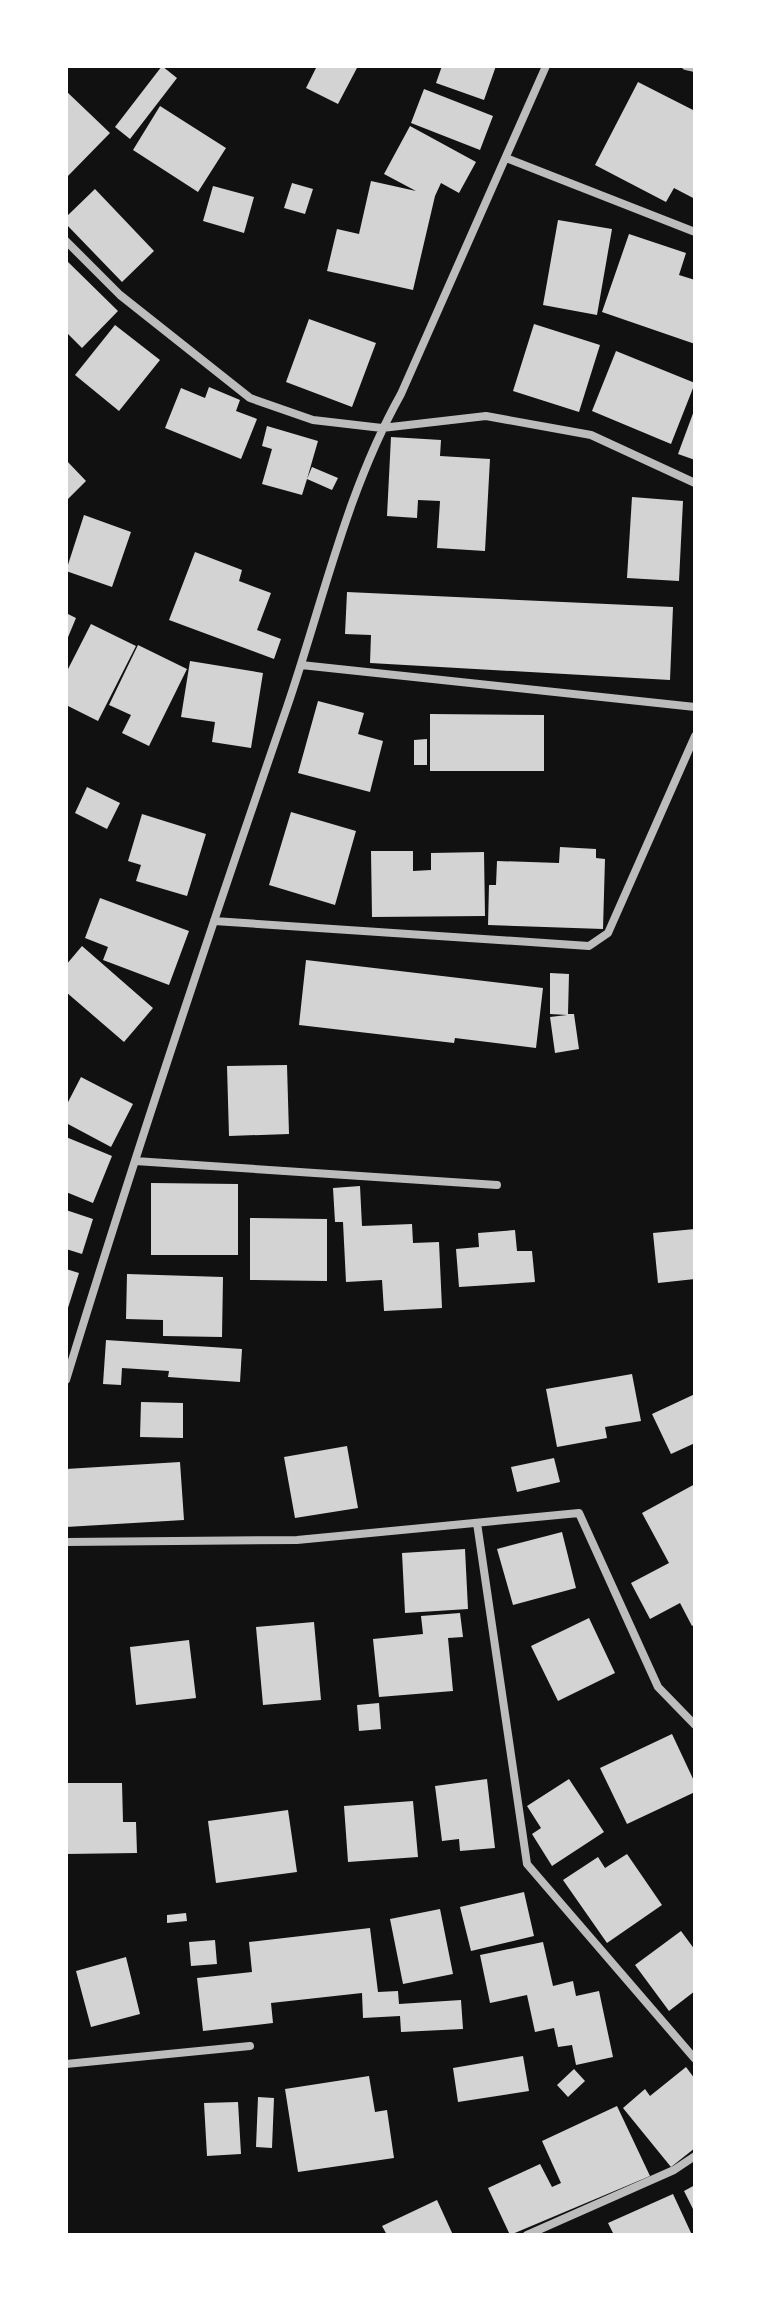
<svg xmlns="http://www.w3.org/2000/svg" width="761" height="2301" viewBox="0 0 761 2301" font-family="'DM Sans',sans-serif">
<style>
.building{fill:#d3d3d3}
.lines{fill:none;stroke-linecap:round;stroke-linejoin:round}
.minor{stroke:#bcbcbc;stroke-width:8}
</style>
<rect width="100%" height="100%" fill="#111"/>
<!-- building -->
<path class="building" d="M162,66L177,78L130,139L115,127Z
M317,66H358L338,104L306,88Z
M442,66H496L484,100L436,83Z
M638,82L695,111V199L674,188L666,202L595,165Z
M424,89L493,116L480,150L411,123Z
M66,91L110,133L66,178Z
M160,106L226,148L198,192L133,150Z
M410,126L476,162L459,193L441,183L435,196L413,290L327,271L337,229L359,234L371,181L416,191L384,174Z
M292,183L313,189L305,214L284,208Z
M213,186L254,197L244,233L203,221Z
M95,189L154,251L122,282L66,224V217Z
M558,220L612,229L597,315L543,305Z
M629,234L686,253L679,275L695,280V344L602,312Z
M66,260L118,311L82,348L66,332Z
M309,319L376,343L352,407L286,382Z
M534,324L600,345L579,412L513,391Z
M115,325L160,360L119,411L75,375Z
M616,351L695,383L671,444L592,411Z
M209,387L240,400L236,411L257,419L241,459L165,428L181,388L205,398Z
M695,408V460L678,454Z
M267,426L318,441L307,479L312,467L338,478L332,490L307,479L302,495L262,484L272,449L262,446Z
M391,437L441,440L440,456L490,459L485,551L437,548L440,501L418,500L417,518L387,516Z
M66,460L86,481L66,501Z
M632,497L683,501L679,581L627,578Z
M84,515L131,532L112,587L66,571Z
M195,552L242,570L239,581L271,593L257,630L281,639L274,659L169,620Z
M347,592L673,607L670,680L370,663L371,635L345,634Z
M66,613L76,618L66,642Z
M91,624L136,646L98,721L66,705V673Z
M138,645L187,669L149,746L122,733L131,715L109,705Z
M190,661L263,673L251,748L212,742L215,722L181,717Z
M318,701L364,713L358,734L383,741L370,792L298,773Z
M430,714L544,715V771H430Z
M427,739V765H414V740Z
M87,787L120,803L107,829L75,813Z
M291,812L356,831L335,905L269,885Z
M142,814L206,834L187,896L136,881L141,865L128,861Z
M560,847L596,849V858L605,859L603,929L488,925L489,885H496L497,861L559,863Z
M371,851H413V871L431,870V853L484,852L485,916L372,917Z
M100,898L189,931L169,985L103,960L108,947L85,938Z
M82,946L153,1008L124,1042L66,992V965Z
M306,960L543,988L536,1048L455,1038L454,1043L299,1025Z
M550,973L569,974L568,1014H574L579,1049L555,1053L550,1017L567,1015L550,1014Z
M287,1065L289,1134L229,1136L227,1066Z
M81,1077L133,1104L111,1147L66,1123V1106Z
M66,1137L112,1156L93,1203L66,1192Z
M151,1183L238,1184V1255H151Z
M360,1186L362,1226L412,1224L413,1243L439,1242L442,1308L384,1311L382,1280L346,1282L343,1222H335L333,1188Z
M66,1210L93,1219L82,1254L66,1249Z
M250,1218L327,1219V1281L250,1280Z
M695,1229V1279L658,1283L653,1233Z
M515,1230L517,1251H532L535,1282L459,1287L456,1249L479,1247L478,1233Z
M66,1269L79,1273L67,1311H66Z
M127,1274L223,1277L222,1337L163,1336V1320L126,1319Z
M106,1340L242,1349L240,1382L168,1377L169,1371L122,1368L121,1385L103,1384Z
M632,1374L641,1421L605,1427L607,1438L557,1447L546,1389Z
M695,1394V1443L671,1454L652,1414Z
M141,1402L183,1403V1438L140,1437Z
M347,1446L358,1508L295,1518L284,1457Z
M554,1458L560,1482L517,1492L511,1467Z
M180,1462L184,1520L66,1527V1469Z
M695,1484V1624L692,1626L680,1603L650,1619L631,1583L669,1563L642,1513Z
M562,1532L576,1588L513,1605L497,1549Z
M465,1549L468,1609L405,1613L402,1553Z
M460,1613L463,1637L448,1638L453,1691L379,1697L373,1639L423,1634L421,1616Z
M589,1618L615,1673L558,1701L531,1646Z
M314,1622L321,1700L263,1705L256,1627Z
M189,1640L196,1698L136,1705L130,1647Z
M379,1703L381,1729L359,1731L357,1705Z
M672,1734L695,1783V1792L627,1824L600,1768Z
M487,1779L495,1848L460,1851L459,1839L442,1841L435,1786Z
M569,1779L604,1832L552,1866L532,1834L541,1828L527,1806Z
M66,1783H122L123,1822H136L137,1853L66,1854Z
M413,1801L418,1857L348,1862L344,1806Z
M288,1810L297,1872L216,1883L208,1821Z
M627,1854L662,1905L607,1943L563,1880L598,1857L605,1868Z
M524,1892L534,1936L471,1951L460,1907Z
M440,1909L453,1974L403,1984L390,1919Z
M186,1913L187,1921L167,1923V1915Z
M370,1928L378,1992L398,1991L399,2004L461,2000L463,2029L401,2032L400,2016L363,2018L362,1993L271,2003L273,2023L203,2031L197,1978L252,1972L249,1942Z
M681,1931L695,1950V1991L669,2011L635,1965Z
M215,1940L217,1964L191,1966L189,1942Z
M543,1942L553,1986L573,1981L576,1996L599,1991L613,2057L576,2065L572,2045L558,2047L554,2028L535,2032L527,1995L490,2003L480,1955Z
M126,1957L140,2014L91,2027L76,1971Z
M523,2056L529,2091L458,2102L453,2068Z
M686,2067L695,2079V2148L671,2167L623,2108L645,2089L650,2096Z
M574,2069L585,2081L568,2097L557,2085Z
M369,2076L375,2112L387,2110L394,2158L298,2172L285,2089Z
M258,2097L274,2098L272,2148L256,2147Z
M238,2102L241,2154L207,2156L204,2103Z
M617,2106L650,2176L510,2235L488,2188L540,2164L552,2187L561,2183L542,2141Z
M695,2185V2213L684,2191Z
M673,2194L692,2235H614L608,2223Z
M437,2200L453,2235H387L382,2226Z"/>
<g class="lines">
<!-- minor -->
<path class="minor" d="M686,66L695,68
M506,158L695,232
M66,241L120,295L250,398L313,420L382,428L486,416L591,435L695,483
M301,665L695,707
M214,921L589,946L608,933L695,736
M135,1161L497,1185
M66,1380C135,1154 210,930 287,707C323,602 346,492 401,394L546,66
M477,1523L527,1864L695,2059
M66,1542L297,1540L579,1513L658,1687L695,1725
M66,2064L250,2046
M527,2235L674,2170L695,2156"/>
</g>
<!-- border -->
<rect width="761" height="2301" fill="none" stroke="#ffffff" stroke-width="136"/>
</svg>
